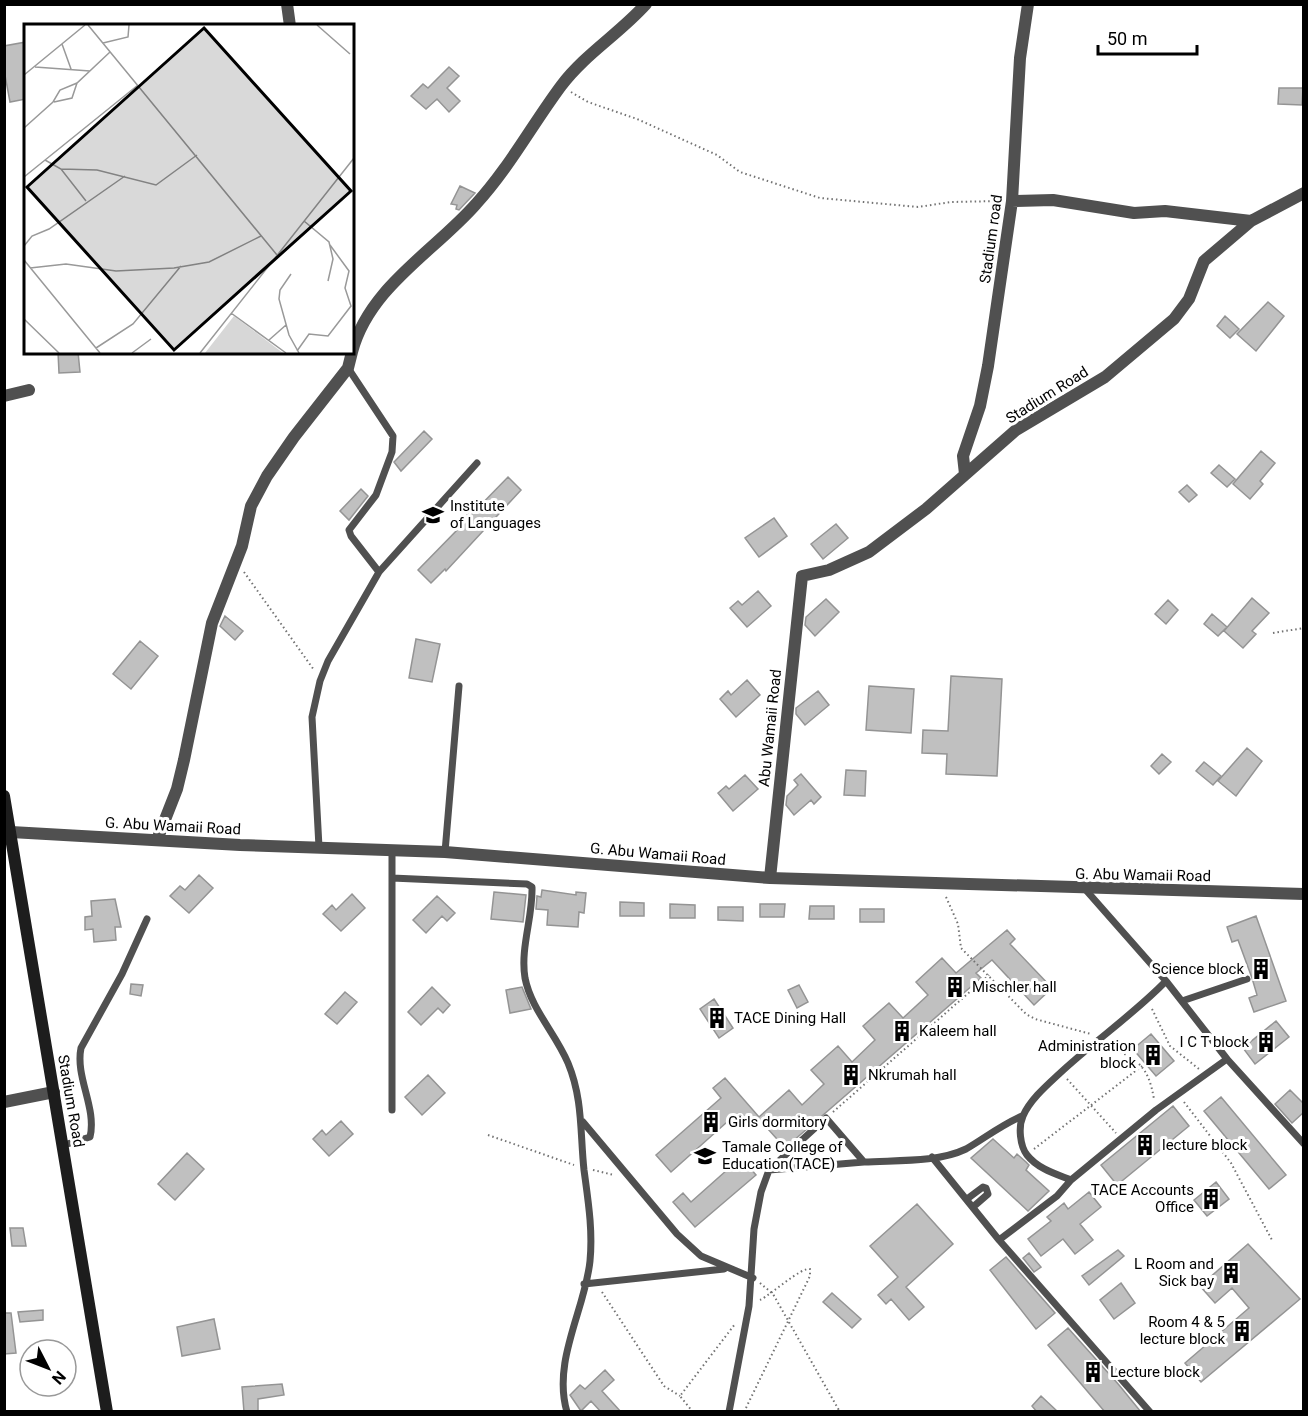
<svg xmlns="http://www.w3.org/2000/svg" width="1308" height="1416" viewBox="0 0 1308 1416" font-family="Roboto,sans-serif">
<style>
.building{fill:#c0c0c0;stroke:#949494;stroke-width:1.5}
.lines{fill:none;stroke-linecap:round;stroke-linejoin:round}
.path{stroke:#727272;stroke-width:2;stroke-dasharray:1.5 3;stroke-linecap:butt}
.lane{stroke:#505050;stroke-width:7}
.street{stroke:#505050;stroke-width:12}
.secondary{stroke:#1d1d1d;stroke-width:12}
.labels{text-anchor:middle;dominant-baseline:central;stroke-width:6;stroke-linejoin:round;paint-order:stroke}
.street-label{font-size:15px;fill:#000;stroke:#fff}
.poi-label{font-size:15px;fill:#000;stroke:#fff;text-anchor:start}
.inset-road{fill:none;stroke:#999;stroke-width:1.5}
.view{fill:#000;fill-opacity:0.15;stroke:#000;stroke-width:3}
.inset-edge{fill:none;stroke:#000;stroke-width:3}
</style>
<rect width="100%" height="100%" fill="#fff"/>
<!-- building -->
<path class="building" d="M26,42V99L10,102L4,70V46Z
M449,67L459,76L447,88L460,101L449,112L437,99L426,109L411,96L423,84L428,88Z
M1279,88H1303L1302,105L1278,104Z
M460,186L475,193L459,210L456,209L457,205L451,204Z
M1268,302L1284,316L1256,351L1237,334Z
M1225,316L1239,329L1230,338L1217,326Z
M58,352H78L80,372L59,373Z
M424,431L432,439L401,471L394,462Z
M1261,451L1275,463L1260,481L1263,484L1250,499L1233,484Z
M1219,465L1235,479L1227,487L1211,473Z
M508,477L521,490L446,571L445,569L431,583L418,570L459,528L456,526L468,514L470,516Z
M1187,485L1197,495L1189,502L1179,492Z
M361,489L368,496L349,520L340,511Z
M774,518L787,536L759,557L745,538Z
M836,524L848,538L823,559L811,544Z
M758,591L771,606L747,627L730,608L738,601L742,605Z
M1252,598L1269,613L1252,631L1256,634L1243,648L1224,631Z
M826,599L839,612L815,636L805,625L806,617Z
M1168,600L1178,610L1166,624L1155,614Z
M1212,614L1227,627L1218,636L1204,624Z
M225,616L243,631L235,640L220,626Z
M416,639L440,644L432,682L409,678Z
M140,641L158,656L131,689L113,674Z
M951,676L1002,679L997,776L946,774L947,754L922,753L923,730L948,731Z
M747,680L760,695L736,717L720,699L728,691L731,695Z
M869,686L914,689L911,733L866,730Z
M818,691L829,705L805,725L796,714V708Z
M1247,748L1262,761L1236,796L1218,781Z
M1162,754L1171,762L1159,774L1151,766Z
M1204,762L1221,776L1213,785L1196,771Z
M846,770L866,771L865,796L844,795Z
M801,774L821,797L814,804L811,800L794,815L786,805L787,796L798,785L794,780Z
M745,775L758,789L733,811L718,793L726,786L729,789Z
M199,875L213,888L189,913L170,896L180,886L185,890Z
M542,890L576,895V892L586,893L584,913L579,912L578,927L547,925L548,910L536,909L537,896L541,897Z
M494,892L526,895L523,922L491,919Z
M352,894L365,908L341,931L323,914L332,905L336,910Z
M437,896L455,913L447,921L442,916L426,933L413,920Z
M115,899L121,927H115L116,940L94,942L93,929L85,930V917L92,916L91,901Z
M620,902L644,903V916H620Z
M670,904L695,905V918H670Z
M760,904H785L784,917H760Z
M810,906H834V919H809Z
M718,907H743V921L718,920Z
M860,909H884V922H860Z
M1256,916L1286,1001L1254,1012L1249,998L1257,995L1252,978L1238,940L1232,942L1227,927Z
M1007,930L1015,939L1010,944L1052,988L1034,1005L992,960L976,973L981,978L785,1148L758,1118L747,1127L736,1114L671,1172L656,1155L721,1098L713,1088L725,1078L759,1117L789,1090L802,1105L824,1084L811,1070L838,1046L852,1062L875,1040L863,1026L889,1003L903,1018L928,995L916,982L942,958L956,973Z
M131,984L143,985L141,996L130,994Z
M799,985L808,1002L797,1008L788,990Z
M432,987L450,1005L443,1013L438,1008L421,1025L408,1012Z
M522,987L531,1009L510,1013L506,990Z
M345,992L357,1002L337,1024L325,1014Z
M714,999L733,1028L719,1038L700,1009Z
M1276,1021L1289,1037L1255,1064L1243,1048Z
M1151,1034L1174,1061L1156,1076L1133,1049Z
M428,1075L445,1093L422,1115L405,1097Z
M1290,1090L1304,1104V1112L1292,1123L1275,1104Z
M1221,1097L1286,1175L1269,1189L1204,1111Z
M1173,1106L1189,1126L1117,1185L1101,1165Z
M341,1121L353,1134L329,1156L313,1139L322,1130L326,1135Z
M993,1139L1014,1158L1017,1154L1026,1162L1029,1165L1026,1170L1049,1191L1028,1211L971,1158Z
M187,1153L204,1169L175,1200L158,1184Z
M743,1160L756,1175L695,1227L673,1202L683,1193L691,1202L736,1162L738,1164Z
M1216,1182L1229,1199L1207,1216L1194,1200Z
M1089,1192L1101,1207L1080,1224L1093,1240L1075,1254L1063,1239L1041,1256L1028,1239L1051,1221L1047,1217L1064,1203L1068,1209Z
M917,1204L953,1244L906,1287L924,1307L909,1320L891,1299L886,1304L878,1295L898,1277L870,1246Z
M10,1228H23L26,1246H12Z
M1248,1244L1300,1299L1201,1382L1185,1363L1249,1308L1232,1288L1215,1303L1200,1286Z
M1118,1250L1124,1256L1089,1285L1082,1276Z
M1029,1253L1041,1267L1034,1272L1023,1258Z
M1006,1257L1055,1313L1036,1329L990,1270Z
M1121,1283L1135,1303L1114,1319L1100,1300Z
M832,1293L861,1319L852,1328L823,1302Z
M43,1310V1320L20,1322L18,1312Z
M4,1313H11L16,1353L4,1354Z
M214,1319L220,1349L182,1356L177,1327Z
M1068,1328L1119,1385L1141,1412H1105L1048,1345Z
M605,1370L614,1380L602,1391L621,1412H601L591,1401L581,1411L570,1395L580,1385L585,1389Z
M282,1384L284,1395L258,1399V1412H244L242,1387Z
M1041,1396L1058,1412H1037L1032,1406Z"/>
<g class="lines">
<!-- path -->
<path class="path" d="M571,92L588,102L637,119L717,155L740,172L820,198L918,207L951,202L1000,201
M244,572L314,670
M1273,633L1304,628
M946,897L958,924L961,948L1026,1014L1035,1019L1091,1034
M1152,1009L1170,1046L1199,1069
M1108,1046C1138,1060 1148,1065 1154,1099
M1067,1079L1116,1133
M1184,1102L1231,1163L1273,1242
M833,1112L989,975
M488,1135L574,1165
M1034,1149L1142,1066
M593,1170L614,1175
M760,1283L773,1294L840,1412
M602,1292L664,1386L680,1396
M693,1412L680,1396L735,1324
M744,1412L810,1276V1269C801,1267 772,1294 760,1300"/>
<!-- lane -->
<path class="lane" d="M348,368L393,436L392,452L376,495L349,530L351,536L379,572
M319,847L312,717L320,681L328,661L379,572L477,463
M392,850V1110
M445,852L459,686
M392,878L527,884L532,887C533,917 520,948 525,978C531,1009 556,1034 568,1063C583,1099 580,1133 584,1170C588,1200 593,1230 590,1261C585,1310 552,1361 567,1412
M1085,889L1166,981L1227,1059L1156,1110L1071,1180C1056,1174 1038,1169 1027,1155C1020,1146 1018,1127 1023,1116C1030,1100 1046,1086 1059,1074C1093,1042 1133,1015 1166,981
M1182,1001L1247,979
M1227,1059L1304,1144
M583,1122L677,1234L701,1256L753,1278
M64,1145L90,1137C97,1108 75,1077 81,1048L122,974L147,919
M932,1157L999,1240
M769,1170L864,1162
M1071,1180L1057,1196L999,1240L1150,1412
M967,1199L983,1187L986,1188L988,1194L973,1207
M584,1284L724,1269
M729,1412L749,1306L754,1229L761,1192L769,1170L826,1118L864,1162C895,1160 937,1163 966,1149C985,1138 1001,1125 1022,1116"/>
<!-- street -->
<path class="street" d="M287,4L290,26
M1012,201L1053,200L1134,213L1165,211L1251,221L1304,193
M352,352C369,287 435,251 476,204C509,168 532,125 561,86C585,54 619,34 646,4
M4,396L29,390
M965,474L963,456L980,406L988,366L1012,201L1020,58L1028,4
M11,832L240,845L445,852L770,878L1304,894
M157,840L177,789L184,760L212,623L242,546L251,506L267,476L294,437L348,368L352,352
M770,878L802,576L829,570L869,552L926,509L1016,430L1105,377L1174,319L1189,299L1204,261L1251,221
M4,1102L54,1092"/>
<!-- secondary -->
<path class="secondary" d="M4,796L107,1412"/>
</g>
<!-- icons -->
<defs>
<symbol id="school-bare" viewBox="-9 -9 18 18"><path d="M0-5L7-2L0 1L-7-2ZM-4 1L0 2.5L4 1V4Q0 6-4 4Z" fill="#000" stroke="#fff" stroke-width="2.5" paint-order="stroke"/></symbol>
<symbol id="building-bare" viewBox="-9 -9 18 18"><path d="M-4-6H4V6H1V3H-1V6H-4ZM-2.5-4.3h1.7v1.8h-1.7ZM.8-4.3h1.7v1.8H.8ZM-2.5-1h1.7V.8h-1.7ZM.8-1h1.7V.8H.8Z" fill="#000" stroke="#fff" stroke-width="2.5" paint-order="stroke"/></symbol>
<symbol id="university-bare" viewBox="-9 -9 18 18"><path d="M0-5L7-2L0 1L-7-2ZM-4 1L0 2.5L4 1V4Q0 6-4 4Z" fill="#000" stroke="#fff" stroke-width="2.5" paint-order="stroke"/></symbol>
</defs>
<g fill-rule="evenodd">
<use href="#school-bare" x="418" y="500" width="30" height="30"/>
<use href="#building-bare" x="1246" y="954" width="30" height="30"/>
<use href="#building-bare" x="940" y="972" width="30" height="30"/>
<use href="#building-bare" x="702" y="1003" width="30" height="30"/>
<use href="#building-bare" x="887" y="1016" width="30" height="30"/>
<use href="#building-bare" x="1251" y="1027" width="30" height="30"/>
<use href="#building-bare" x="1138" y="1040" width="30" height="30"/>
<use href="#building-bare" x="836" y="1060" width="30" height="30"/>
<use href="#building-bare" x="696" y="1107" width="30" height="30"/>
<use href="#building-bare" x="1130" y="1130" width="30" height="30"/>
<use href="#university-bare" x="690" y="1141" width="30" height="30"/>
<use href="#building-bare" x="1196" y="1184" width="30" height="30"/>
<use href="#building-bare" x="1216" y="1258" width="30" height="30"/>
<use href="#building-bare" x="1227" y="1316" width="30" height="30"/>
<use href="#building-bare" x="1078" y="1357" width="30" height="30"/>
</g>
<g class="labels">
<!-- street labels -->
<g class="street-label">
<text transform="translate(991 239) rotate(-82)">Stadium road</text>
<text transform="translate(1047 395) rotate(-32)">Stadium Road</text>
<text transform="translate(770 728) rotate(-84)">Abu Wamaii Road</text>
<text transform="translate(173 826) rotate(3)">G. Abu Wamaii Road</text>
<text transform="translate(658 854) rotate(5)">G. Abu Wamaii Road</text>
<text transform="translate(1143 875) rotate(1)">G. Abu Wamaii Road</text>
<text transform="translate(71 1101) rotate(80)">Stadium Road</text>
</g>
<!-- poi labels -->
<g class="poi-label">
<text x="450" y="506">Institute<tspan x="450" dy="17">of Languages</tspan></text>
<text x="1244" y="969" text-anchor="end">Science block</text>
<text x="972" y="987">Mischler hall</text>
<text x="734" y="1018">TACE Dining Hall</text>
<text x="919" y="1031">Kaleem hall</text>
<text x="1249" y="1042" text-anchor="end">I C T block</text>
<text x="1136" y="1046" text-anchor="end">Administration<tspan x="1136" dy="17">block</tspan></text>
<text x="868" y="1075">Nkrumah hall</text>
<text x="728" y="1122">Girls dormitory</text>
<text x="1162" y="1145">lecture block</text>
<text x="722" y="1147">Tamale College of<tspan x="722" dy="17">Education(TACE)</tspan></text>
<text x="1194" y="1190" text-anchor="end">TACE Accounts<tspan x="1194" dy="17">Office</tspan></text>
<text x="1214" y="1264" text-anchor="end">L Room and<tspan x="1214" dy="17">Sick bay</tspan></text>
<text x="1225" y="1322" text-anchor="end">Room 4 &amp; 5<tspan x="1225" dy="17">lecture block</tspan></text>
<text x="1110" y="1372">Lecture block</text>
</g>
</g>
<!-- overview -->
<g transform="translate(24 24)">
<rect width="330" height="330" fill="#fff"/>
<path d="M210,292L259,329H181Z" fill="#d7d7d7"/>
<path class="inset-road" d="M64,1L253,231M293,1L326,30M79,19L104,13L105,1M38,20L47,45M11,43L66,47M0,51L61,1M30,78L48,74L53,59M0,104L29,78L36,66L53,59L86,28M21,136L37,145L62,177M37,145L73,146L132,161L173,131M0,153L114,61M280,197L305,218L309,235L304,257M0,222L8,212L25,205L101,152M0,236L76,329M6,244L42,240L92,247L150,244L185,238L237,212M267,250L256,266L255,275L265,311L275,329M207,289L262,329M0,295L35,329M245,316L262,301M72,324L109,300L157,242M273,327L285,310L304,312L327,282L321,264L325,247L306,221M108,329L127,315M176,329L330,134"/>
<path class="view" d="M180,4L327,167L150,326L3,163Z"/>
<rect width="330" height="330" class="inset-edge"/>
</g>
<!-- border -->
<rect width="1308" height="1416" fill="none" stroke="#000000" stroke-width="12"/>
<!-- north arrow -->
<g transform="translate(48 1368) rotate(132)"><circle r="28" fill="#ffffff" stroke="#999999" stroke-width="1.5"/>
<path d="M0-4.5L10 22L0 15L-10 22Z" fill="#000000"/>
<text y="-9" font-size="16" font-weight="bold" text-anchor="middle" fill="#000000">N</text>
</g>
<!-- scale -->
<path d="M1098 45v9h99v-9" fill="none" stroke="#000000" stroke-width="3"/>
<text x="1107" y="45" font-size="18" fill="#000000" stroke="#ffffff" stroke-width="4.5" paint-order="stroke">50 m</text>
</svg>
